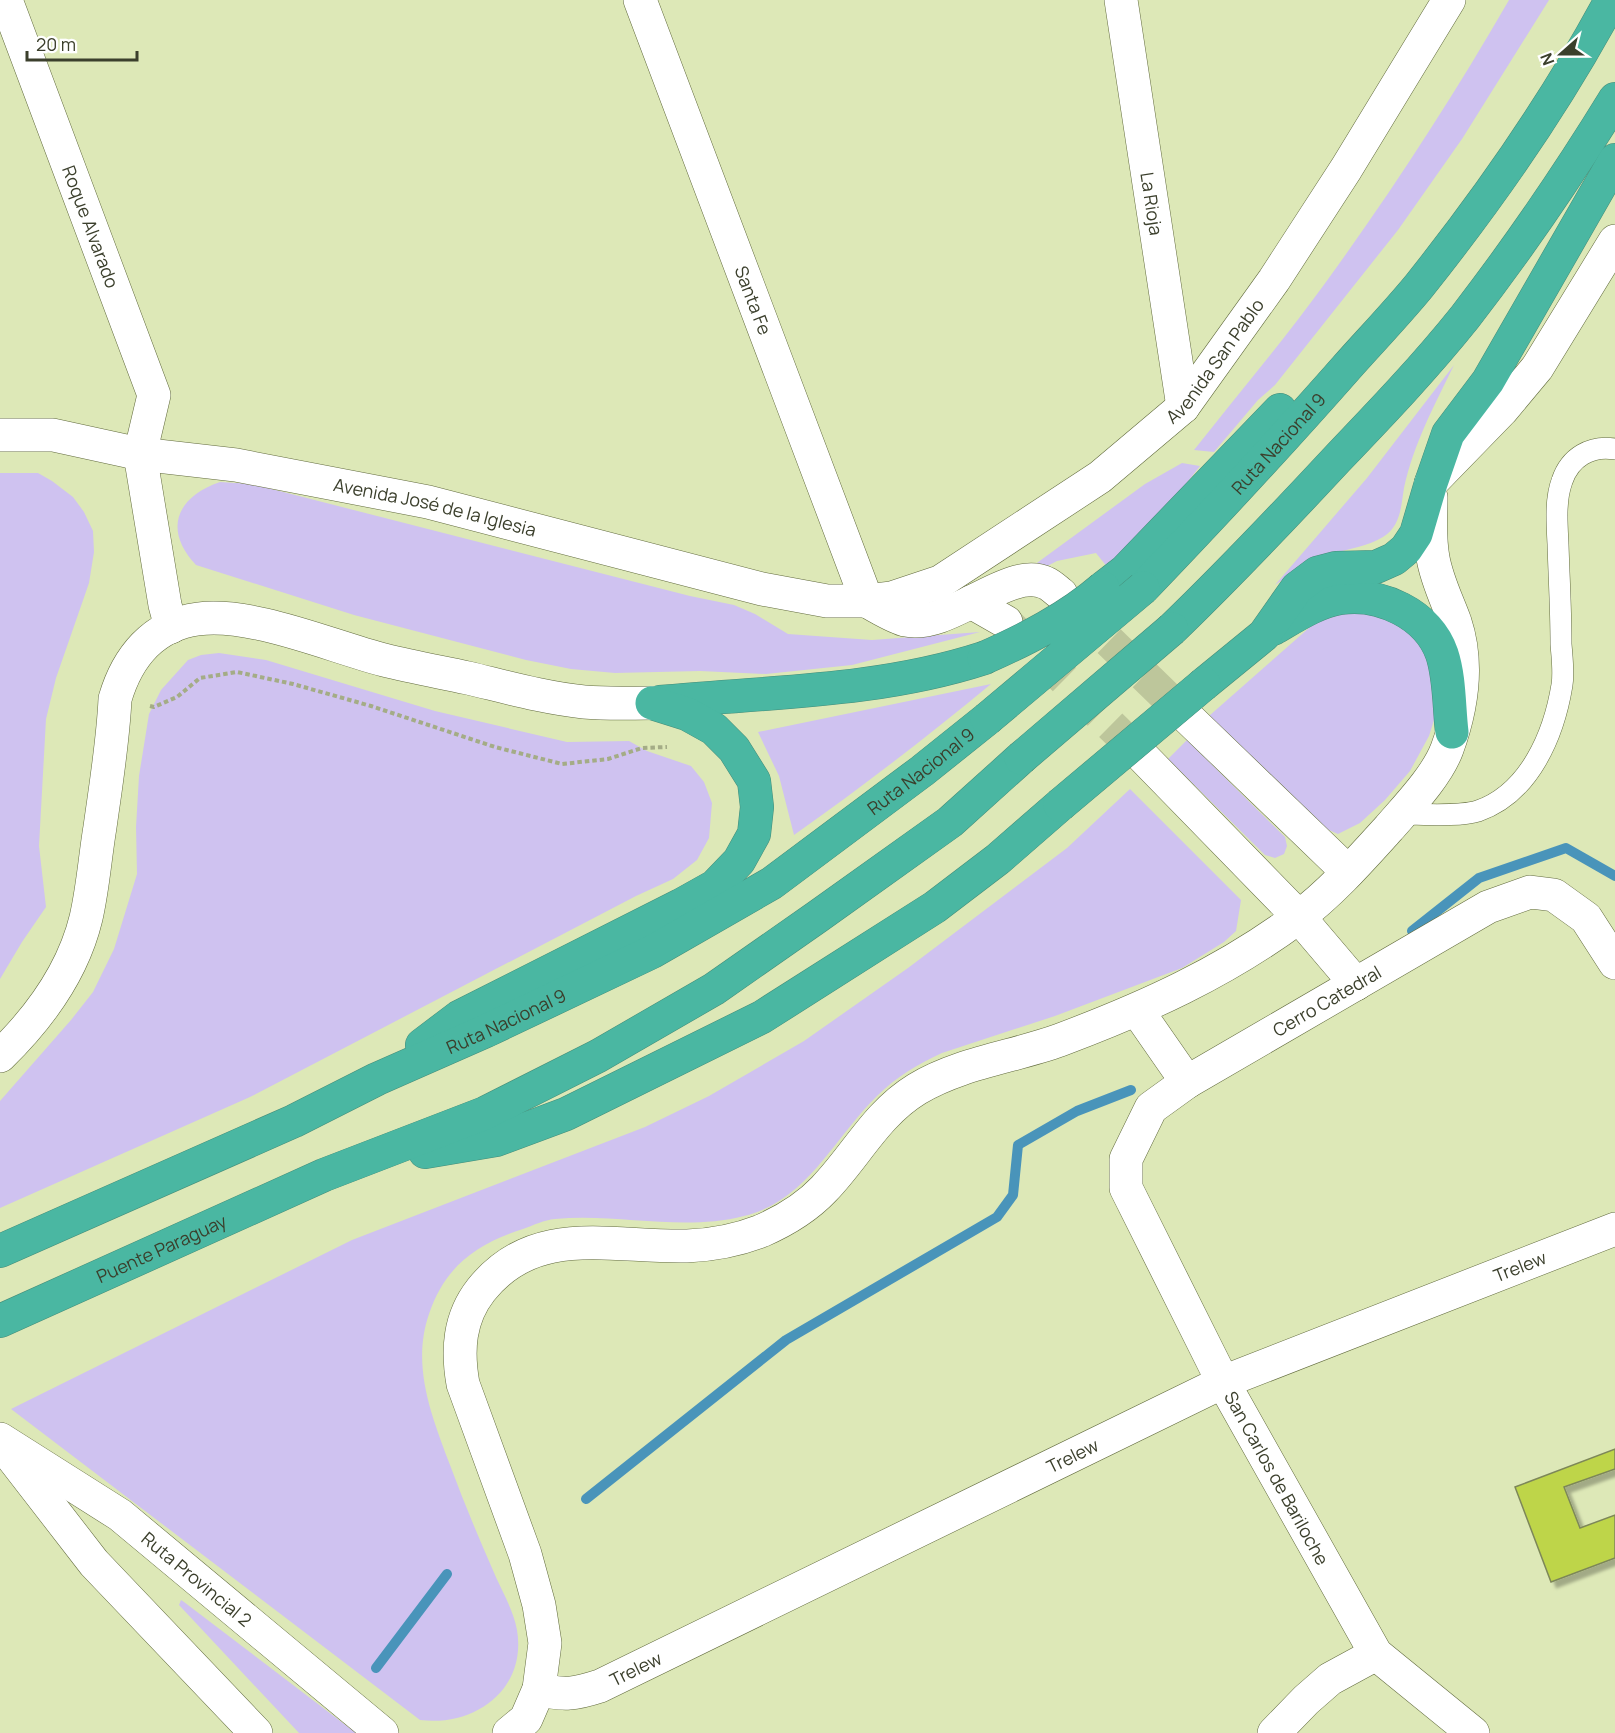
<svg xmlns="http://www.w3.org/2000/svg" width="1615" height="1733" viewBox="0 0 1615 1733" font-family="Manrope,sans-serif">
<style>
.green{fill:#cfc2f0}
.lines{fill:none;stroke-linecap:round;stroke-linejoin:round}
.stream{stroke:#4994ba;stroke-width:10}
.building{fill:#bed548;stroke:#7d8759;stroke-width:1.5;filter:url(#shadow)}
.tertiary-tunnel{stroke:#bdc69b;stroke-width:33;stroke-dasharray:33 16;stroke-linecap:butt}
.service-casing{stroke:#626b3e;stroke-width:22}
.minor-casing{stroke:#626b3e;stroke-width:34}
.tertiary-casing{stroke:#626b3e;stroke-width:34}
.secondary-casing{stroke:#626b3e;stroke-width:34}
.motorway-casing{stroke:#458d79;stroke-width:34}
.path{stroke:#a4ac86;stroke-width:4;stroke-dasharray:4.5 3;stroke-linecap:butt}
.service{stroke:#fff;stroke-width:21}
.minor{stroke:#fff;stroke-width:33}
.tertiary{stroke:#fff;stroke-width:33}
.secondary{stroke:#fff;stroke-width:33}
.motorway{stroke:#4ab7a2;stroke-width:33}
.motorway-bridge-casing{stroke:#458d79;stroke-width:34;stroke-linecap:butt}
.motorway-bridge{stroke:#4ab7a2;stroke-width:33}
.labels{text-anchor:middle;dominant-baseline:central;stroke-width:4.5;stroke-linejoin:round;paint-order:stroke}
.street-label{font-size:18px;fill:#3b3f2c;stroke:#fff}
</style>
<defs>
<filter id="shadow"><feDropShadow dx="5.5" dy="5.5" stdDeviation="1.5" flood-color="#0004"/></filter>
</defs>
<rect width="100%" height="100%" fill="#dde8b7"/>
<!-- green -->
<path class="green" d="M1509,0H1549L1462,139L1398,230L1275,385L1258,400L1214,452L1194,450C1238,394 1284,340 1326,282C1392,191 1453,97 1509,0Z
M1454,365C1435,404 1413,445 1404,488C1401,506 1401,526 1383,537C1369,546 1348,549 1331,554C1311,561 1293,573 1275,585L1367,478Z
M1182,463L1200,466L1161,516L1108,568L1096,553L1057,561L1032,574L1030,568L1145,484Z
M0,473H38L52,481L73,497L84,512L93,531L94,552L89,583L56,678L46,719L39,846L46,907L22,942L0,979Z
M220,482L252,484L690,596L734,605L755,614L788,634L872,640L980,632L852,665L766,674L700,671L615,673L571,669L526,660L354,615L196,565C163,530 176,497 220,482Z
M1385,609L1420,644L1431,667L1435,717L1429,736L1410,771L1385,800L1360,823L1338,834L1322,827L1209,716L1318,620L1340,611Z
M219,653L266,660L435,711L567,742L629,741L647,751L691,766L704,782L712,803L709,838L697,860L673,879L636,896L250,1097L0,1208V1101L71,1020L93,992L114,949L137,874L136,827L139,776L149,714L161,690L188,660L201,655Z
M991,684C927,737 862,787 794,835L779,776L758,732Z
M1187,740L1285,837L1287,846L1284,854L1275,858L1265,855L1168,759Z
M1130,789L1241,900L1236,931L1224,942L1182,968L1055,1016L942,1053C918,1064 896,1077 877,1096C834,1138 807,1201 744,1216C682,1232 618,1213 555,1219C544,1220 534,1225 523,1229C477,1244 445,1266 429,1314C411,1366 432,1417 450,1465C463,1500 477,1534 492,1568C500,1588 513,1608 517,1630C527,1689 475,1727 420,1720L11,1409L352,1240L645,1127L709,1096L804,1041L908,968L1067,848Z
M181,1600L184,1602L356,1733H299L179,1605Z"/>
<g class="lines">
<!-- stream -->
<path class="stream" d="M1412,931L1479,878L1566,848L1615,876
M586,1499L786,1340L997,1217L1013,1195L1018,1145L1077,1111L1131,1090
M376,1668L447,1574"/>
</g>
<!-- building -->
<path class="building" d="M1615,1449V1469L1564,1487L1580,1528L1615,1515V1558L1551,1582L1515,1487Z"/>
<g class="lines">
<!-- tertiary-tunnel -->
<path class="tertiary-tunnel" d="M1074,607L1187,717
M1006,622L1142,756"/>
<defs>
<path id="service" d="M1401,814C1421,814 1460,817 1478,811C1530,793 1554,734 1562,685C1564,672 1562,657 1561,644C1561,610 1559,577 1558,544C1557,523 1555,500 1562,481C1570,457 1591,445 1615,449"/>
<g id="minor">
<path id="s1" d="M6,0L154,395L140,454L165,605L171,627"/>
<path id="s2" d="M640,0L867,601"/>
<path id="s3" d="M1121,0L1183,407"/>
<path d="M1299,917L1356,984"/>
<path d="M1137,1010L1187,1082"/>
<path id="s4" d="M539,1689C564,1696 575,1694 600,1686L1223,1382L1615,1229"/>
<path d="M1274,1733L1306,1700L1330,1679L1376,1654"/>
<path id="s5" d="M1473,1733L1376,1654L1223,1382L1126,1188V1159L1151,1108L1187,1082L1488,907L1530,892L1554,895L1586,918L1615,963"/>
</g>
<g id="tertiary">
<path id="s6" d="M0,435H53L140,454L236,465L428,502L762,589L827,601H867L892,598L940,582L1100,477L1183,407L1274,280L1346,169L1449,0"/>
<path d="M1431,483L1502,410L1537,368L1615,241"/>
<path d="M867,601C879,608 892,616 905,620C950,630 1008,565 1046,583C1051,585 1057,591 1061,594"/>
<path d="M971,602L1006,622"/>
<path d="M1187,717L1348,872"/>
<path d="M1142,756L1299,917"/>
</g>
<g id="secondary">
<path d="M0,1056C39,1018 73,972 86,918C93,888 95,857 100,827C106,784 113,742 115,699C127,658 153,625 198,619C253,612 330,646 384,660C412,667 440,672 468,678C506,687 545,698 584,702C607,704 629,703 652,703"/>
<path id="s7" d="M0,1439L120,1515L382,1733"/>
<path d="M12,1457L94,1563L256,1733"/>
<path d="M509,1733L526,1719L539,1689L545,1643L539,1605L525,1554L463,1384C457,1350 459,1318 481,1290C535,1222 612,1248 687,1246C711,1245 738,1240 761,1231C784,1221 807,1207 824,1189C856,1156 876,1114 917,1089C960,1063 1013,1057 1060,1040C1145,1008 1223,973 1296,919C1330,894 1361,859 1389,828C1408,806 1437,776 1447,749C1462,708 1469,664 1455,622C1447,600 1437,581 1433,558C1429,537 1431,517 1431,497"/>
</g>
<g id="motorway">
<path d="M1103,588L1125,571L1280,410"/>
<path id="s8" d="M1143,588C1212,516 1280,443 1346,368C1370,341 1396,314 1419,286C1490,197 1557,101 1611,0"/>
<path d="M1172,629C1229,574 1283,517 1337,459C1381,413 1425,367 1465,317C1519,247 1569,174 1615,99"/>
<path d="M1273,629C1294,617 1316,602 1340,598C1380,592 1428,614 1442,654C1450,678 1449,707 1452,732"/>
<path d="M1204,684L1264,635L1297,588L1317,573L1336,568L1376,567L1394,559L1406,549L1416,534L1431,483L1448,434L1488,381L1615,160"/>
<path d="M660,702C768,692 880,692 984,658"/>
<path d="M422,1045L459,1017L681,905L715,886L739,861L754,834L757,807L754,781L734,749L714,729L687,714L652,703"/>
<path d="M425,1152L496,1140L566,1114L762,1017L935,907L998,859L1060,805"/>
<path id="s9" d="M0,1251L294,1121L377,1079L486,1031L652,952L772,883L922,771L987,719"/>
<path id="s10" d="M0,1321L324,1175L485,1113L598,1056L714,989L817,917L950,822L1021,758"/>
</g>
</defs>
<!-- service casing -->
<use href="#service" class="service-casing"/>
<!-- minor casing -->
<use href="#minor" class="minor-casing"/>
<!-- tertiary casing -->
<use href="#tertiary" class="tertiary-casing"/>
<!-- secondary casing -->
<use href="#secondary" class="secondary-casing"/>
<!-- motorway casing -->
<use href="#motorway" class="motorway-casing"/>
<!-- path -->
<path class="path" d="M150,706L154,707L177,697L200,678L237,672L293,684L371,706L495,747L562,764L608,759L642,748L667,747"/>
<!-- service -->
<use href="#service" class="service"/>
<!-- minor -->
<use href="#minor" class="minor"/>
<!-- tertiary -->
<use href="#tertiary" class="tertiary"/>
<!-- secondary -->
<use href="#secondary" class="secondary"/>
<!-- motorway -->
<use href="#motorway" class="motorway"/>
<defs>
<path id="motorway-bridge" d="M984,658C1027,639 1068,618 1103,588
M987,719L1143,588
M1021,758L1172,629
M1060,805L1204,684"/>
</defs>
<!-- motorway-bridge casing -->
<use href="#motorway-bridge" class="motorway-bridge-casing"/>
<!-- motorway-bridge -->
<use href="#motorway-bridge" class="motorway-bridge"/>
</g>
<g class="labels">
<!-- street labels -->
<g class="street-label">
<text stroke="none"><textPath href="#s3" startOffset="206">La Rioja</textPath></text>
<text stroke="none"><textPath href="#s1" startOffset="242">Roque Alvarado</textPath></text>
<text stroke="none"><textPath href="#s2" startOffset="321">Santa Fe</textPath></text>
<text stroke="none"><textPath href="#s6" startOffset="1317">Avenida San Pablo</textPath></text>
<text stroke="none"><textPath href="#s8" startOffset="198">Ruta Nacional 9</textPath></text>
<text stroke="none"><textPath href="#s6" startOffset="442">Avenida José de la Iglesia</textPath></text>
<text stroke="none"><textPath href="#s9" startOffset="1042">Ruta Nacional 9</textPath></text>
<text stroke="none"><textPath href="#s5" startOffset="946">Cerro Catedral</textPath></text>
<text stroke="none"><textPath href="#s9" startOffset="556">Ruta Nacional 9</textPath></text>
<text stroke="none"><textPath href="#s10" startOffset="177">Puente Paraguay</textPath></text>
<text stroke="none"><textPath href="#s4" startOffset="1074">Trelew</textPath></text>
<text stroke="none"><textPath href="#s4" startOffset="588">Trelew</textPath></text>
<text transform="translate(1277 1478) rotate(61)">San Carlos de Bariloche</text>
<text stroke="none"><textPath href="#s7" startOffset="242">Ruta Provincial 2</textPath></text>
<text stroke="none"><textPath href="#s4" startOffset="102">Trelew</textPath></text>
</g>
</g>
<!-- north arrow -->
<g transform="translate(1561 54) rotate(249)" stroke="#ffffff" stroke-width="4.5" paint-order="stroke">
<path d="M0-4.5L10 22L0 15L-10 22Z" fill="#3b3f2c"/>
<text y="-9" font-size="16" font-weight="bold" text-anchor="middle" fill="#3b3f2c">N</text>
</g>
<!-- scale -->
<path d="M27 51v9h110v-9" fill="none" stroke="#3b3f2c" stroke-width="3"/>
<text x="36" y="51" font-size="18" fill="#3b3f2c" stroke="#ffffff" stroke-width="4.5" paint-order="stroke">20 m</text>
</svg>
